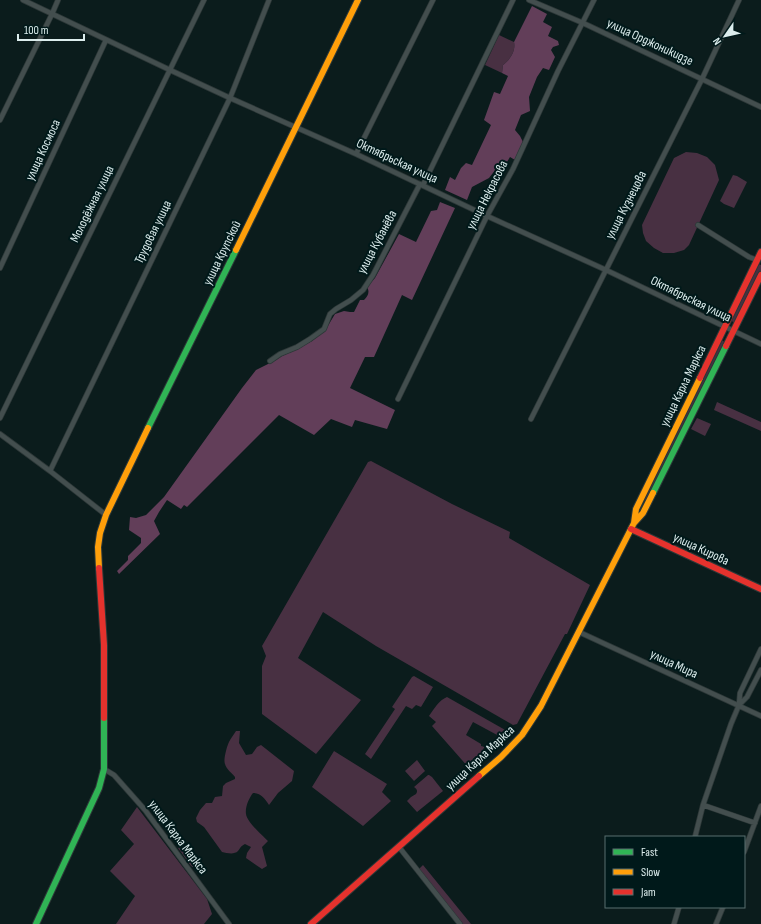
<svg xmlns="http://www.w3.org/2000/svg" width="761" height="924" viewBox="0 0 761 924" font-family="'Sofia Sans Condensed',sans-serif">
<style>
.green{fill:#483042}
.forest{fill:#623e59}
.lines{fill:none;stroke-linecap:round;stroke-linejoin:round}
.street-casing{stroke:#2d3838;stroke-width:6}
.fast-casing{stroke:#2d3838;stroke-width:8}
.slow-casing{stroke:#2d3838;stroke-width:8}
.jam-casing{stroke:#2d3838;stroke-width:8}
.street{stroke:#434e4e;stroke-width:4.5}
.fast{stroke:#30b455;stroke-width:6}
.slow{stroke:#ff9f0a;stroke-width:6}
.jam{stroke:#e5322d;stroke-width:6}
.labels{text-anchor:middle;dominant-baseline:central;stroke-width:4;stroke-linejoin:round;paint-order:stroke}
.street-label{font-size:13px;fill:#dceded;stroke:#00191a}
</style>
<rect width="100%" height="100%" fill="#0b1c1c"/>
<!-- green -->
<path class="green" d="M499,35L514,42C516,51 510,60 503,65L502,73L485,65Z
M686,152L697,153L707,157L715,165L719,180L689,245L684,250L674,253H663L654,248L646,241L643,233L642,225L674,158Z
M733,175L737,176L747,182L734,208L724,204L720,201Z
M758,264L761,265V271L735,323L730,320Z
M721,340L725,342L647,501L643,499Z
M717,402L761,422V431L714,410Z
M697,418L711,424L705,436L691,429Z
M371,461L452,504L510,532L509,538L590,585L567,634H565L517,724L513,725L376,646L323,612L298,658L361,700L316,754L262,714V666L266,656L262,646L368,462Z
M414,676L433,687L421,707L416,705L412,709L406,706L371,759L365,754L395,709L392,707L412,677Z
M447,697L507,731V733L501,739L499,736L473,722L466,735L481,744V746L485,747L483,749L487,753L469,768L432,726L436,722L429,716C434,709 439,700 447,697Z
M236,731H240L239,743L246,755L252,754L257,747L261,745L294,771L292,781L278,793L269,805C265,799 261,793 253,793C249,798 245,807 246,814C247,822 262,835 268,841L262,847L267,866L262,869L256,865L246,858L247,853L251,847L245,844C241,846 241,847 238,851C234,855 227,853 222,852L204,827L197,822L196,818L200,810L206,803H212L215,797L222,796L223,786L226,783L235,779V777C232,773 226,769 225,764C223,760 227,746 229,742C231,738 234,734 236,731Z
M334,751L387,784L382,792L391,801L363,826L312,787Z
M417,760L425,771L414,781L405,771Z
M428,775H429L432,777L443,791L417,812L407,801L411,797L416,794C418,791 417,789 414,787Z
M137,807L207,899L212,914L204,924H116L135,896L110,871L134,844L121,830Z
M187,844L196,860V863L193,867L191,866L178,848L179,847Z
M423,865L471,924H463L419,869Z"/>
<!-- forest -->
<path class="forest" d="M532,6L547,14L543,22L552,27L548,36L558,41L559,45L553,47L551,50L555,57L549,70L543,68L537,77L529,97L530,111L521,115L515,130L520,136L523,142L515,160L510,157L507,162L503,160L489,178L472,187L467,200L445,190L450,177L455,180L461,168L466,163L472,165L491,125L484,120L494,92L500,94L508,76L502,73L503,65C510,60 516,51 514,42Z
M440,202L455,208L412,300L402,295L374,357H365L350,388L395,410L387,429L355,420L352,427L331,419L314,435L279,415L187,507L184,505L181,509L167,500L159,512L154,521L160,534L119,574L117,571L128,560V556L141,543V538L129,530L130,517L136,518L146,515L164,497L242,388L256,370L276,360L282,356L297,349L312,341L326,329L335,314L344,311L350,312H354L360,300H364C368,296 370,292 367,287L375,278L399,234L416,242L431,211L437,210Z"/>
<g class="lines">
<defs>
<path id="street" d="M23,0L170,70L230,98L356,154L487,216L606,270L761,344
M529,0L583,23L761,107
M0,120L52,14L58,0
M356,154L433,0
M423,185L513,0
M698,225L749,257L757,260
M0,268L106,40
M270,361L280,354L297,347L310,339L324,329L330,314L336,309L351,300L363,290L373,275L420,184
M398,399L487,216L513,169L558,71L594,0
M0,418L204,0
M531,419L702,79L739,0
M0,434L50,471L106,515
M50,471L230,98L236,83L269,0
M579,632L761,716
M739,705L747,697L761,670
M104,769L114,775L145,810L229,924
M703,805L755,823
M695,837L703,805L731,724L739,705L740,693L761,649
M399,847L460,924
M744,852L761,806
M674,924L679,907
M716,924L723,907"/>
<path id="fast" d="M148,428L236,250
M653,493L726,346
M36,924L99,788L104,769V718"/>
<path id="slow" d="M236,250L358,0
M634,523L636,509L700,378
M99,568L98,547L100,533L106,515L148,428
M479,776L501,757L522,735L541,706L634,523L643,513L653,493"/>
<path id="jam" d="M726,346L761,275
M700,378L761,252
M631,529L761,589
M99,568L104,645V718
M311,924L479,776"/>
</defs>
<!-- street casing -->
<use href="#street" class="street-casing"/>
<!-- fast casing -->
<use href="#fast" class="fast-casing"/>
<!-- slow casing -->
<use href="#slow" class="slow-casing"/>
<!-- jam casing -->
<use href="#jam" class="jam-casing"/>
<!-- street -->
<use href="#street" class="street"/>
<!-- fast -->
<use href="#fast" class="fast"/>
<!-- slow -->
<use href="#slow" class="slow"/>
<!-- jam -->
<use href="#jam" class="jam"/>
</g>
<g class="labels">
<!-- street labels -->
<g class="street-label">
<text transform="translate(650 42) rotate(25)">улица Орджоникидзе</text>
<text transform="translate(43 150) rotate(-65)">улица Космоса</text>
<text transform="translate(397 161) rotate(25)">Октябрьская улица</text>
<text transform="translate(487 195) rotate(-63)">улица Некрасова</text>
<text transform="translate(92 204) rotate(-64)">Молодёжная улица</text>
<text transform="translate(626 205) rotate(-63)">улица Кузнецова</text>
<text transform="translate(153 232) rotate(-64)">Трудовая улица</text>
<text transform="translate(377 242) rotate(-62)">улица Кубанёва</text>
<text transform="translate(222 253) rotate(-64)">улица Крупской</text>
<text transform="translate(691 299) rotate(26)">Октябрьская улица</text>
<text transform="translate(683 386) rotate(-64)">улица Карла Маркса</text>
<text transform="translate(701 549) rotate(25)">улица Кирова</text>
<text transform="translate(674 664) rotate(25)">улица Мира</text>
<text transform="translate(480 758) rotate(-43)">улица Карла Маркса</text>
<text transform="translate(178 837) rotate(53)">улица Карла Маркса</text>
</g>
</g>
<!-- legend -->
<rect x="605" y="836" width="140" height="72" fill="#00191a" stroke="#586e6e"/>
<rect x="613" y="849" width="20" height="6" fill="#30b455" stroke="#586e6e"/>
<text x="641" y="856" font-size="12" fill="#dceded">Fast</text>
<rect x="613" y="869" width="20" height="6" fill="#ff9f0a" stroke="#586e6e"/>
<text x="641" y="876" font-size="12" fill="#dceded">Slow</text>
<rect x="613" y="889" width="20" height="6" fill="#e5322d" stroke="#586e6e"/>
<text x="641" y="896" font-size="12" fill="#dceded">Jam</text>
<!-- north arrow -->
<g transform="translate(725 36) rotate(236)" stroke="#00191a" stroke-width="3" paint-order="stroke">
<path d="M0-3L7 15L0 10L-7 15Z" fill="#dceded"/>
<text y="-6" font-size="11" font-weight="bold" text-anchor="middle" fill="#dceded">N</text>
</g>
<!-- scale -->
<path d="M18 34v6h66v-6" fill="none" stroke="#dceded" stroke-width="2"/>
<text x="24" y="34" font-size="12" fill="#dceded" stroke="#00191a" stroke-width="3" paint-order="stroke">100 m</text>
</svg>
